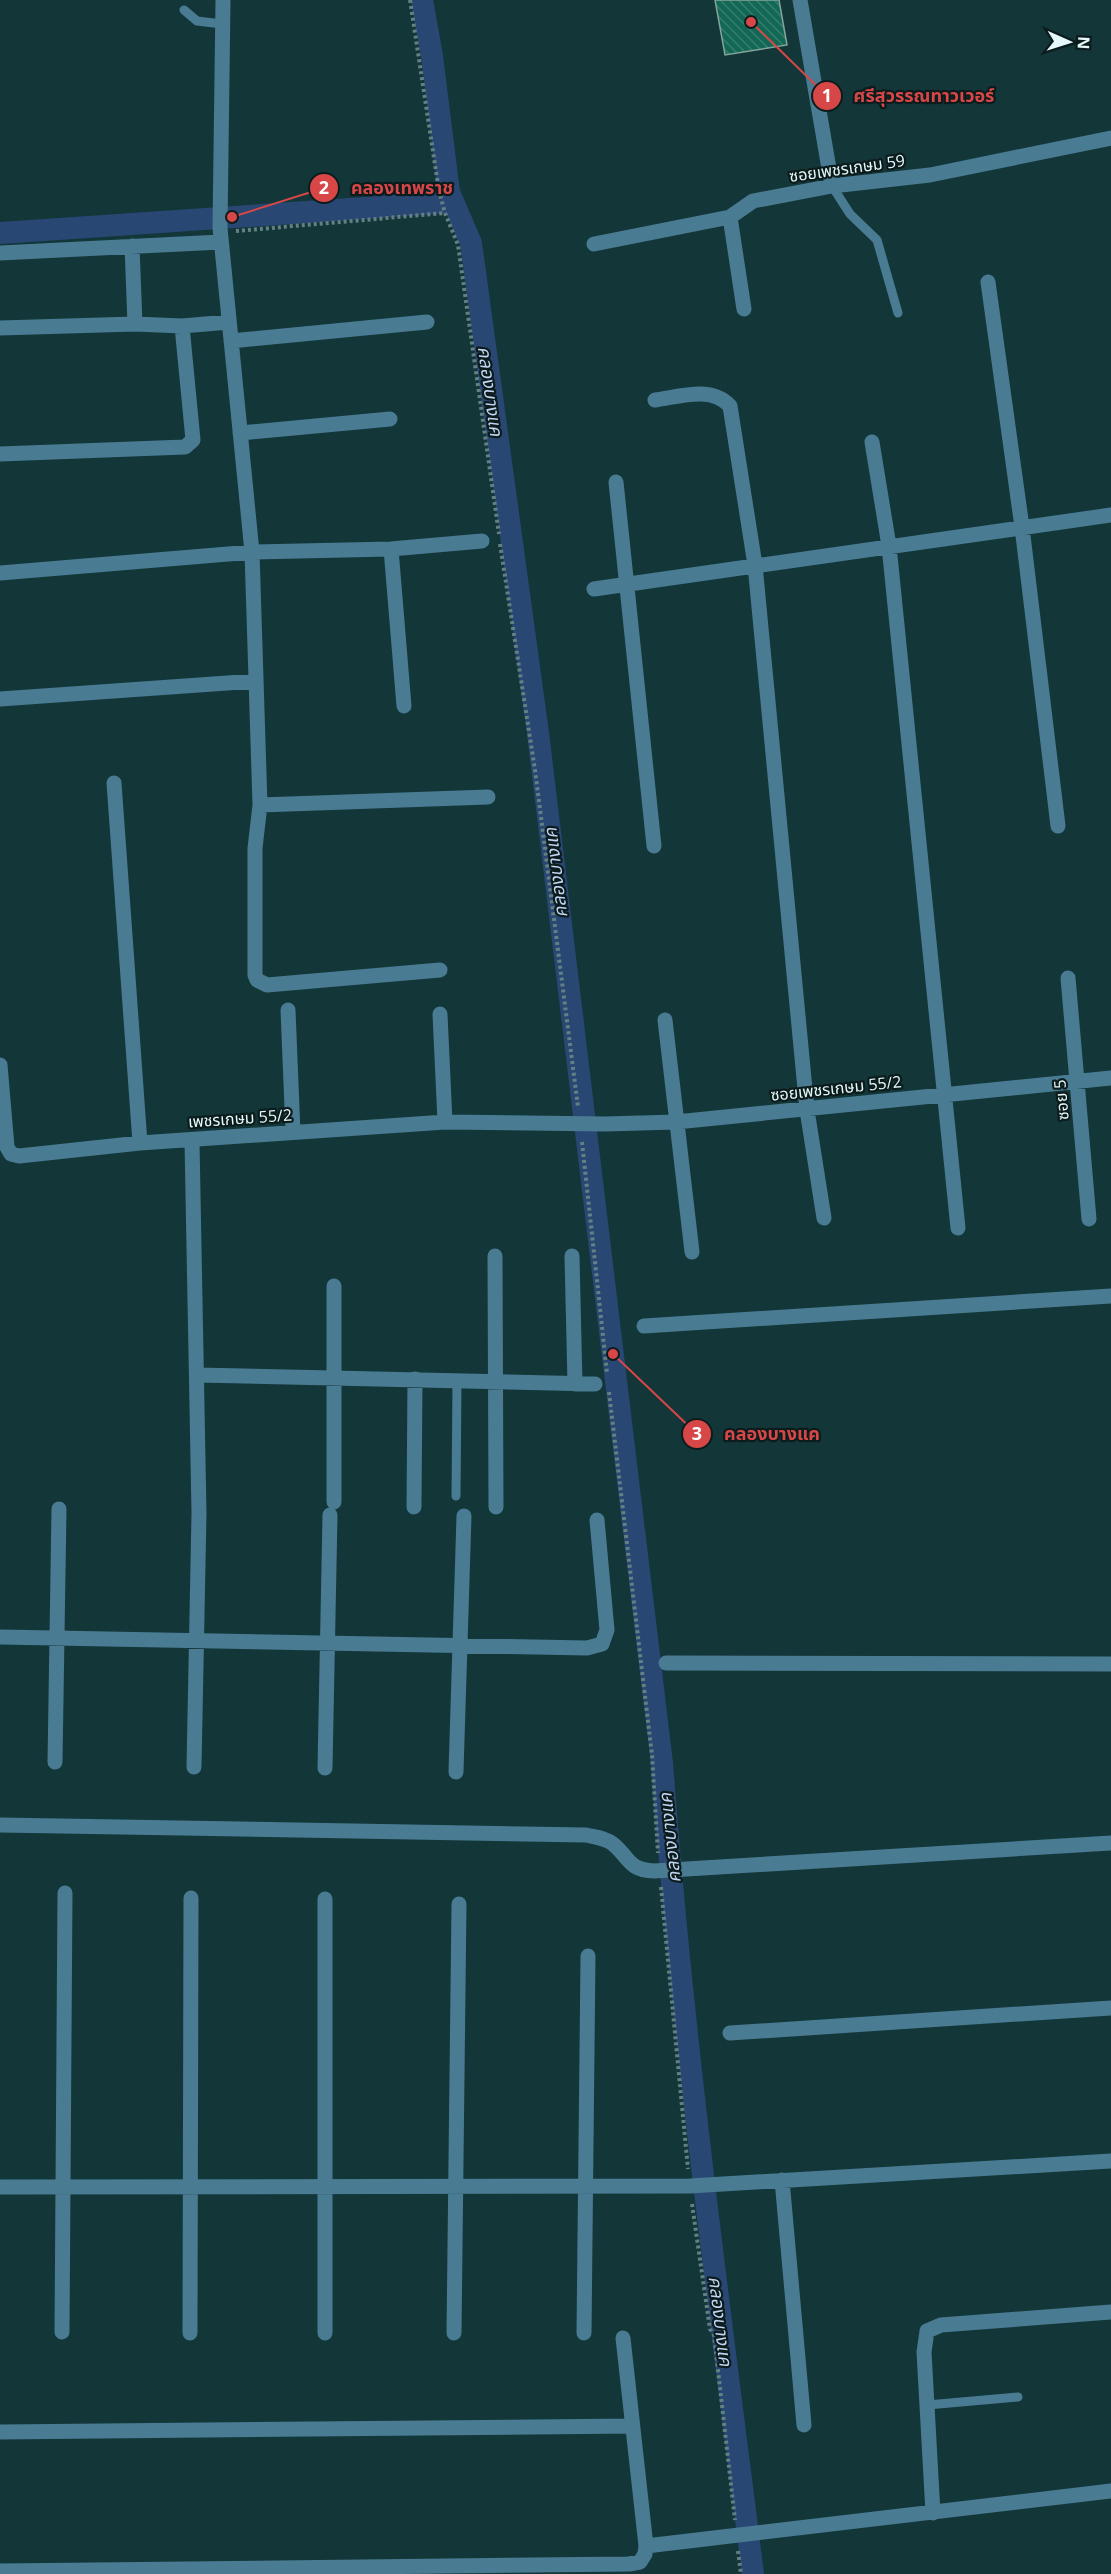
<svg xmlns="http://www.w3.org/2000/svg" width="1111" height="2574" viewBox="0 0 1111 2574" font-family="'Open Sans','Noto Sans Thai',sans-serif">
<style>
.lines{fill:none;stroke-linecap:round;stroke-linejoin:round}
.canal{stroke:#294773;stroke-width:22}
.building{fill:url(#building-back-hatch);stroke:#84a59a;stroke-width:1.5}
.path{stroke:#638082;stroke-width:4;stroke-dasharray:3 3;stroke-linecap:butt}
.lane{stroke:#497b92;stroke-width:9}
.street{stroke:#497b92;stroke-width:15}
.labels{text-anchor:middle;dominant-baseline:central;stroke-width:4.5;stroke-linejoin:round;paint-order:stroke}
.street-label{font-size:16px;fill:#e5f9fa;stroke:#0c1b1c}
.water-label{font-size:18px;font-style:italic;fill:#c1d5f2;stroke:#0c1b1c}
.leader{fill:none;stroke:#d84748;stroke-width:2}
.callout-dot{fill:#d84748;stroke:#0c1b1c;stroke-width:2}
.mark-label{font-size:18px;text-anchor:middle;font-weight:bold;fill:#fff}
.callout-label{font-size:18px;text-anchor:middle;font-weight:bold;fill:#d84748;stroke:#0c1b1c;stroke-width:4.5;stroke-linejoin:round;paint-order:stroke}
</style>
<defs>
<pattern id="building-back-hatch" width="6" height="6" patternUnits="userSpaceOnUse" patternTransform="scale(1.5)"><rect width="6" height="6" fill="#136855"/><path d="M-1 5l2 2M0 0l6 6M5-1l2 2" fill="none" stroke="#357e6e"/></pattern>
</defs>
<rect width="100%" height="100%" fill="#133639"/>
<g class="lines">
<!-- canal -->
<path class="canal" d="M422,0L432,56L449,192L471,243L538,733L662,1763C682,2034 719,2304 753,2574
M0,233L453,202"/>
</g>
<!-- building -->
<path class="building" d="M715,0H779L787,45L725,55Z"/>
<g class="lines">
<!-- path -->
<path class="path" d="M410,0L439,191L445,213L458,245L499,534
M236,231L445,213
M500,544L535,770L578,1107
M582,1142L607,1373
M609,1392L652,1755L658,1853
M661,1887L688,2169
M692,2204L710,2329L714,2335L735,2520
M738,2551L741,2574"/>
<!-- lane -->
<path class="lane" d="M184,10L197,21L222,24
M832,186L850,214L877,240L898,313
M456,1496L457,1381
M927,2405L1018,2397"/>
<!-- street -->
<path class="street" d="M223,0L220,228L252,552L260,805L255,848V975L257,980L267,985L440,970
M800,0L832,186
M730,217L744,309
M594,244L730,217L753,201L832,186L930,175L1111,138
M132,246L135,324
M0,253L221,242
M988,282L1022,527L1058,826
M182,326L229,322
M0,328L135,324L182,326L193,440L185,447L0,454
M231,341L427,322
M655,400C679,397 711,385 730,406L755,565L807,1110L824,1218
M240,433L390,419
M872,442L889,546L958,1228
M616,482L654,846
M391,549L404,706
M0,573L252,552L391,549L482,541
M594,589L1111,515
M0,699L256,681
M114,783L140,1143
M260,805L488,797
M1068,978L1089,1219
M288,1010L293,1132
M440,1014L445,1122
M665,1020L692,1252
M0,1065L7,1147L11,1154L19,1156L140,1143L445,1122L605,1124L676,1122L1111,1078
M192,1141L199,1513L194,1767
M495,1256L496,1507
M572,1256L575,1384
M334,1286V1502
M644,1326L1111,1296
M197,1375L595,1384
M414,1507L415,1379
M0,1637L587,1648L602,1644L607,1630L597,1520
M666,1663L1111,1664
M55,1762L59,1509
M325,1768L330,1515
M456,1772L464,1516
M0,1825L586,1835C595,1837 606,1838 613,1844C630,1858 628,1870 654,1871L1111,1843
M730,2033L1111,2008
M782,2180L804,2425
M0,2187L690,2186L1111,2161
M62,2332L65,1893
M190,2333L191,1898
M325,2333V1899
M454,2333L459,1904
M584,2333L588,1956
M623,2338L646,2546
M0,2432L632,2426
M933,2513L924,2352L927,2331L941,2325L1111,2312
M0,2571L629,2564L640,2562L645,2554L646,2546L1111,2491"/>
</g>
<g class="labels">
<!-- street labels -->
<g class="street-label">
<text transform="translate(847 168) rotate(-8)">ซอยเพชรเกษม 59</text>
<text transform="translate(836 1088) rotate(-6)">ซอยเพชรเกษม 55/2</text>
<text transform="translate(1061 1100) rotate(-95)">ซอย 5</text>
<text transform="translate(240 1118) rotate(-4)">เพชรเกษม 55/2</text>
</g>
<!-- water labels -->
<g class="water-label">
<text transform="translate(491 391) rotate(82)">คลองบางแค</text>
<text transform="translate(555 873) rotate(-97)">คลองบางแค</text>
<text transform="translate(669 1838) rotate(-96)">คลองบางแค</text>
<text transform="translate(721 2321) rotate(83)">คลองบางแค</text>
</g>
</g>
<!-- callouts -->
<path class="leader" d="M751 22L827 96M232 217L324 188M613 1354L697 1434"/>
<g class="callout-dot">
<circle cx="751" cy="22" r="6"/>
<circle cx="232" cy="217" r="6"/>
<circle cx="613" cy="1354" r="6"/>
<circle cx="827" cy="96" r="15"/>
<circle cx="324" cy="188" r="15"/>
<circle cx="697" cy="1434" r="15"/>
</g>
<g class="mark-label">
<text x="827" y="102">1</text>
<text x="324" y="194">2</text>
<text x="697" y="1440">3</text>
</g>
<g class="callout-label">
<text x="924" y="102">ศรีสุวรรณทาวเวอร์</text>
<text x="402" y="194">คลองเทพราช</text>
<text x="772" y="1440">คลองบางแค</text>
</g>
<!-- north arrow -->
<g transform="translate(1069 42) rotate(93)" stroke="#0c1b1c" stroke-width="4.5" paint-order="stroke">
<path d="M0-4.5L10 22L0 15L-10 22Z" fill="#e5f9fa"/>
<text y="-9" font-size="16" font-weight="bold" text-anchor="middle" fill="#e5f9fa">N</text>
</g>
</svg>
